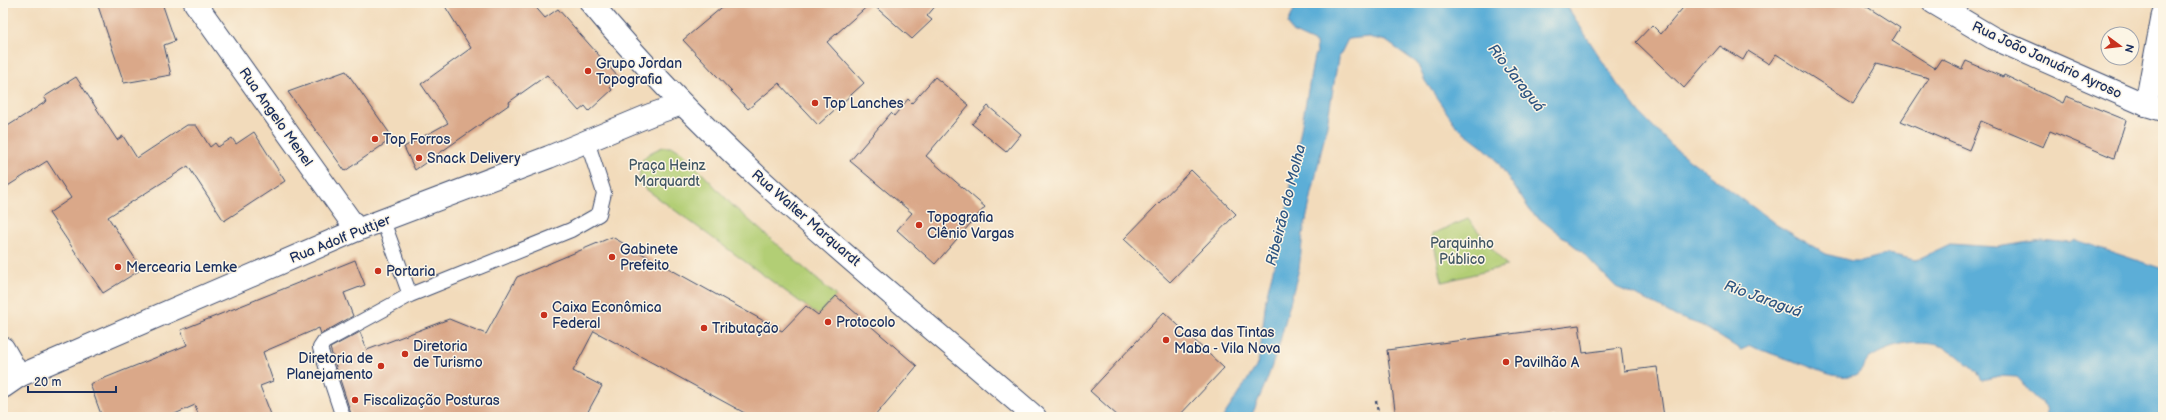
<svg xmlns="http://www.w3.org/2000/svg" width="2166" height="420" viewBox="0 0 2166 420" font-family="'Balsamiq Sans',sans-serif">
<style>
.green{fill:#b2ce75;stroke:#667e6a}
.water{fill:#5caed7;stroke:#3c6e9a}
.building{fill:#daa889}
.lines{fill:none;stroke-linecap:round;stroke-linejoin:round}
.lane-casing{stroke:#3b496c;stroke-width:16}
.street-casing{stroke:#3b496c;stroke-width:24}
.secondary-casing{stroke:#3b496c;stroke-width:24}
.primary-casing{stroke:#3b496c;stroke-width:24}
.path{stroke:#3b496c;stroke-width:2.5;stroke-dasharray:3 3;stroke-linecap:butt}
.lane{stroke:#fff;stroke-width:14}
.street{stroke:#fff;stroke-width:22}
.secondary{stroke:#fff;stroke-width:22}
.primary{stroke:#fff;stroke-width:22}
.poi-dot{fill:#c8321e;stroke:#fcf5e5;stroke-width:1.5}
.labels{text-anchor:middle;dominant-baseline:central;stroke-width:3;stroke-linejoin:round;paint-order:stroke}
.street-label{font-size:14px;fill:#1b2f5e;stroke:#fcf5e5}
.poi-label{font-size:14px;fill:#1b2f5e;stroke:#fcf5e5;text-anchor:start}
.park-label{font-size:14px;fill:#415764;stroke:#fcf5e5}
.water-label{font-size:15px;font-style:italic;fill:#2e5582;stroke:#fcf5e5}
</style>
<rect width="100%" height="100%" fill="#fcf5e5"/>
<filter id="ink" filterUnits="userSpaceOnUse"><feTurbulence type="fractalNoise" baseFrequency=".025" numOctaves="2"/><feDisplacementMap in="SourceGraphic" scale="8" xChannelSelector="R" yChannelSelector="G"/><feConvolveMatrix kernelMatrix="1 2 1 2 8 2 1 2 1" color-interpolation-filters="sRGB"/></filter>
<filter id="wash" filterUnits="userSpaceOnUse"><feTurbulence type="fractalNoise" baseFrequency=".012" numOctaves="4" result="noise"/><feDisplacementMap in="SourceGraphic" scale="16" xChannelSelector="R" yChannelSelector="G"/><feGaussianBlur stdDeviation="0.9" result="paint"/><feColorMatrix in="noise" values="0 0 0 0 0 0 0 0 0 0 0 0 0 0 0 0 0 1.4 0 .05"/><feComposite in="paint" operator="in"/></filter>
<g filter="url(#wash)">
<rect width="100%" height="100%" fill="#f2dbbb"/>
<!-- green -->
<path class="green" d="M663,147H673L683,153L733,206L836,296L818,315L639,184C640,160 640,156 663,147Z
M1468,219L1507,266L1442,282L1432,234Z"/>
<!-- water -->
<path class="water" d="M1297,3H1565L1617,84L1640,113L1674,148L1777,225L1826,254L1852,261H1861L1889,254L1916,260L1950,244L1997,247L2042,240L2069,243L2076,240L2163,269V417H2047C2047,402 2043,405 2034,397C2027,391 2024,383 2017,377L1999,376L1982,380C1978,373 1976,371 1970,366C1961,359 1952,349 1940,346C1918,339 1889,345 1870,358C1863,364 1861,375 1851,376C1832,379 1816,368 1799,363C1782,357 1766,352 1750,346L1741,350L1701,325L1675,316L1651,302L1616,287L1581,251L1531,212L1495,158L1481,145L1457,127L1425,81L1417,63L1386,41L1369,37L1348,39L1338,59L1327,125L1303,234L1299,269L1279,345L1267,380L1251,417H1223L1256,367L1260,354L1266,298L1283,230L1313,62L1317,52L1316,43L1292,32L1288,23Z"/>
<g id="blocks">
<!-- building -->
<path class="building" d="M97,3H162L175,41L164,45L171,75L124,83Z
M443,3H532L545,18L558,9L619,78L610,87L612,90L589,111L585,106L579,111L547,75L509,102L510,104L415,170L404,147L448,123L421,84L471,48Z
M727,3H871L827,42L864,83L818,125L779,83L748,109L683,40Z
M871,3H938L927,16L932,20L912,39Z
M1687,3H1861L1900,28L1892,41L1935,68L1941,59L1962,69L1966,61L2003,77L2004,75L2063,103L2066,96L2126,120L2114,158L2050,131L2043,147L1981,121L1969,150L1901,121L1929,78L1877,64L1853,103L1776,54L1769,64L1748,51L1743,60L1720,46L1684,88L1636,42L1652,25L1661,34Z
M346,71L393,138L345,171L288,92Z
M76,77L117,140L123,136L137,158L187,125H196L210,147L215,143L218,147L232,138L236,144L254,132L285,181L224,221L188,166L108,217L142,269L103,293L49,213L71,198L47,161L3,189V129L47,101L44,97Z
M935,77L969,105L926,156L985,207L935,264L897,230L912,213L850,161L891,113L894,116L908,99L912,103Z
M988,106L1021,134L1006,152L972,124Z
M1191,170L1236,214L1170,282L1124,239Z
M612,237L782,331L806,306L818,315L836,296L917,366L874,417H752L594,331L573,371L602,386L585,417H352L330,348L360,332L367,350L449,319L486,334L517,277Z
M355,260L365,285L344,293L353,316L321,334L319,328L263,352L273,381L260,386L272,417H199L195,405L168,417H102L90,384L187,345L181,330Z
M1164,312L1224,368L1178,417H1119L1090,391Z
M1579,325L1583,353L1621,348L1624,371L1657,367L1664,417H1396L1387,350Z"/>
</g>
</g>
<g filter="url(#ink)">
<use href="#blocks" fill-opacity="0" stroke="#3b496c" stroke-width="1"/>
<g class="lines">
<defs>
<path id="lane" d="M410,295L571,230L599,214L604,193L587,141
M343,417L320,348L324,342L410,295L383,221"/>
<path id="street" d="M195,3L357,230
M2146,105L2163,14
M3,348L19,376"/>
<path id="secondary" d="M1934,3L1993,38L2146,105L2163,110
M3,387L19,376L357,230L549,157L650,115L682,104"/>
<path id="primary" d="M591,3C720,159 883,285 1035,417"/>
</defs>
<!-- lane casing -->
<use href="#lane" class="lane-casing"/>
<!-- street casing -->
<use href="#street" class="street-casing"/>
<!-- secondary casing -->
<use href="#secondary" class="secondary-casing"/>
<!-- primary casing -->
<use href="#primary" class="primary-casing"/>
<!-- path -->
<path class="path" d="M1376,401L1379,417"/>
<!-- lane -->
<use href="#lane" class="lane"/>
<!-- street -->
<use href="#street" class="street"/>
<!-- secondary -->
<use href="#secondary" class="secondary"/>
<!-- primary -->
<use href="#primary" class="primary"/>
</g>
</g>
<!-- markers -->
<g class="poi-dot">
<circle cx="588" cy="71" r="4"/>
<circle cx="815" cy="103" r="4"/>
<circle cx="375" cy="139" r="4"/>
<circle cx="419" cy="158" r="4"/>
<circle cx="919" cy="225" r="4"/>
<circle cx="612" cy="257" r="4"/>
<circle cx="118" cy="267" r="4"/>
<circle cx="378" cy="271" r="4"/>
<circle cx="544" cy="315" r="4"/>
<circle cx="828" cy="322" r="4"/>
<circle cx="704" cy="328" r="4"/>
<circle cx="1166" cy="340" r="4"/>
<circle cx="405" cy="354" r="4"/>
<circle cx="1506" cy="362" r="4"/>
<circle cx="381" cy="366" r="4"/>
<circle cx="355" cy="400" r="4"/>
</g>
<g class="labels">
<!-- street labels -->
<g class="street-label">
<text transform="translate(2047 60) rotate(25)">Rua João Januário Ayroso</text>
<text transform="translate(276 117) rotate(55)">Rua Angelo Menel</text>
<text transform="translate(806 218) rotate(41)">Rua Walter Marquardt</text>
<text transform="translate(340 239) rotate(-22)">Rua Adolf Puttjer</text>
</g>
<!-- poi labels -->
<g class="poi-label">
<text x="596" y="63">Grupo Jordan<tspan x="596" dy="16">Topografia</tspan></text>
<text x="823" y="103">Top Lanches</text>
<text x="383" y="139">Top Forros</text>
<text x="427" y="158">Snack Delivery</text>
<text x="927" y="217">Topografia<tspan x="927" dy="16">Clênio Vargas</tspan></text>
<text x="620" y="249">Gabinete<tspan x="620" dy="16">Prefeito</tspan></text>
<text x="126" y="267">Mercearia Lemke</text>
<text x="386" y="271">Portaria</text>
<text x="552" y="307">Caixa Econômica<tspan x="552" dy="16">Federal</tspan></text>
<text x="836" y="322">Protocolo</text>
<text x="712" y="328">Tributação</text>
<text x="1174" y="332">Casa das Tintas<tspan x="1174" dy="16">Maba - Vila Nova</tspan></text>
<text x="413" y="346">Diretoria<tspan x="413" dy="16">de Turismo</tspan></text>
<text x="373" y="358" text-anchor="end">Diretoria de<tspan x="373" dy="16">Planejamento</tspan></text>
<text x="1514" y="362">Pavilhão A</text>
<text x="363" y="400">Fiscalização Posturas</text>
</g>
<!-- park labels -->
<g class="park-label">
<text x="667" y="165">Praça Heinz<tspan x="667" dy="16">Marquardt</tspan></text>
<text x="1462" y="243">Parquinho<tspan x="1462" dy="16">Público</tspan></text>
</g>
<!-- water labels -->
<g class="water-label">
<text transform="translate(1516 78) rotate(52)">Rio Jaraguá</text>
<text transform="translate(1286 205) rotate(-76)">Ribeirão do Molha</text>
<text transform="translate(1763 299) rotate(20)">Rio Jaraguá</text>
</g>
</g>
<!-- margin -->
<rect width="2166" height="420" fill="none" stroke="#fcf5e5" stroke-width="16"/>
<!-- north arrow -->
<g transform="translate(2120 46) rotate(105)"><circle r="19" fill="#fcf5e5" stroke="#a2a6af"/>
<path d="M0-3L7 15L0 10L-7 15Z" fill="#c8321e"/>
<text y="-6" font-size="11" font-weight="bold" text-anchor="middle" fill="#1b2f5e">N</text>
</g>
<!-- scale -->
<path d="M28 386v6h88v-6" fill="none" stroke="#1b2f5e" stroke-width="2"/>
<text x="34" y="386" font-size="12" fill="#1b2f5e" stroke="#fcf5e5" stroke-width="3" paint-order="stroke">20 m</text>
</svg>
